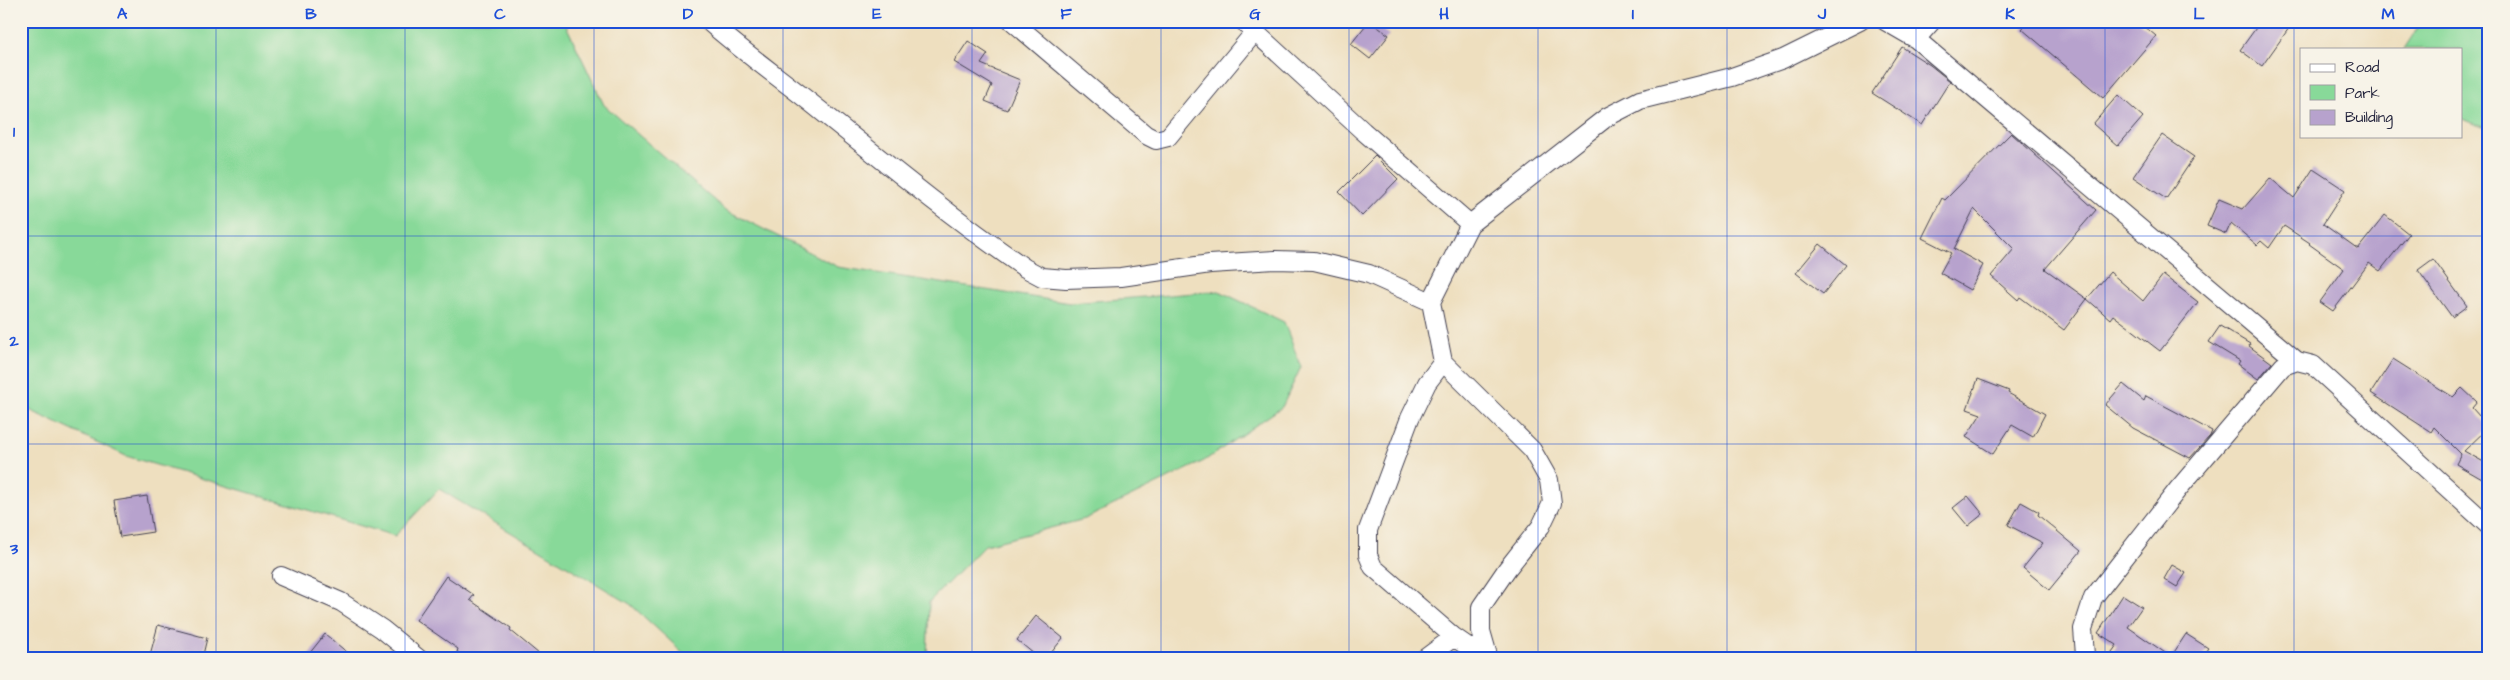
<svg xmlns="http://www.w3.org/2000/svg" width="2510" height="680" viewBox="0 0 2510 680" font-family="'Architects Daughter',sans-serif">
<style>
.green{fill:#88d999;stroke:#557e6a}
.building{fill:#b7a2cd}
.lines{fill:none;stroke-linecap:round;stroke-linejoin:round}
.street-casing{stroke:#413e4f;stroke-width:20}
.street{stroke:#fff;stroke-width:18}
.grid{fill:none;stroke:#1d4ed8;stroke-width:1;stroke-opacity:0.55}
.neatline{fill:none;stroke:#1d4ed8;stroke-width:2}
.grid-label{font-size:16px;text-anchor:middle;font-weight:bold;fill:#1d4ed8}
</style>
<rect width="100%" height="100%" fill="#f7f3e8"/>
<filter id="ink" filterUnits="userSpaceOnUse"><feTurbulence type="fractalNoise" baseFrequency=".02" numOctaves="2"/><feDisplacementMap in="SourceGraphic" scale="10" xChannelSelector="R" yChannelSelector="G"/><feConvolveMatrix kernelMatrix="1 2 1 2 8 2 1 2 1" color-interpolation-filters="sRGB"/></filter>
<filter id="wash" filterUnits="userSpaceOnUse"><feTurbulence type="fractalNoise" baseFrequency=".0096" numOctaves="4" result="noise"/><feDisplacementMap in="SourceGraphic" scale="20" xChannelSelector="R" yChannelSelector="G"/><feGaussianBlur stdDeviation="1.12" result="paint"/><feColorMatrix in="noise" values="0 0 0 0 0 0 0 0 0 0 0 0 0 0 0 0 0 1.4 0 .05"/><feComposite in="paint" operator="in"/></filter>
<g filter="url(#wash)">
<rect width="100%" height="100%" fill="#eedfbf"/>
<!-- green -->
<path class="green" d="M21,21H564L604,105L724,209L838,267L1070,303L1219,291L1284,322L1301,367L1282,407L1204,461L1085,519L985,545L929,602L927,659H690L630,604L439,489L395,536L126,456L21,406Z
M2422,21H2489V130L2461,118V49H2404Z"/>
<g id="blocks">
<!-- building -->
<path class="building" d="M1369,21L1389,35L1370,59L1351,44Z
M2029,21H2138L2156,36L2103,98L2022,29Z
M2261,21H2294L2262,66L2240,50Z
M968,41L988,54L981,64L1020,80L1007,110L985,101L992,85L954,62Z
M1902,47L1930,65L1950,81L1922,125L1872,93Z
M2118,95L2143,117L2118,146L2093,124Z
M2011,133L2096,210L2045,269L2087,299L2064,330L2020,297L2018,300L1991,276L2014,249L1974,209L1954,249L1983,265L1970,290L1940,273L1951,253L1922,238L1942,198L1945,200Z
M2162,135L2194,157L2166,199L2133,177Z
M1375,156L1398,179L1362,216L1339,192Z
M2313,169L2345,190L2323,224L2358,249L2385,215L2409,234L2380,271L2369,263L2333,311L2320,302L2344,269L2309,244L2310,243L2284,226L2269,248L2261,241L2257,245L2231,223L2226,234L2207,226L2219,199L2243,209L2270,178L2294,198Z
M1820,244L1846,265L1823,294L1796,273Z
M2433,259L2467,306L2452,317L2418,270Z
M2110,272L2143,301L2163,275L2198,302L2160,351L2113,315L2110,319L2087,299Z
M2220,326L2250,344L2249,346L2272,363L2258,379L2238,364L2240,361L2209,342Z
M2393,359L2453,397L2462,388L2477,402L2472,408L2489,427L2464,451L2489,465V483L2456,464L2461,454L2434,427L2431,432L2371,393Z
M1978,379L2009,391L2008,393L2045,414L2033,437L2012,425L1993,454L1966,437L1981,414L1967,409Z
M2123,384L2144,401L2146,396L2212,431L2210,436L2190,458L2133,428L2105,405Z
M147,496L153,532L120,537L114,501Z
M1968,496L1983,514L1968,526L1953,508Z
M2021,502L2039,512L2038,515L2081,551L2049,590L2023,568L2043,543L2008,525Z
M2172,565L2186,573L2177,587L2164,579Z
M446,576L474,595L470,600L511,628L510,630L545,659H467L457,652L458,649L416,620Z
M2123,595L2142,607L2128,627L2171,657L2186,634L2208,648L2200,659H2107L2117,645L2098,633Z
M1036,616L1063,638L1046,659H1040L1017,640Z
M158,625L207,638L202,659H163L150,655Z
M325,634L355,659H305Z"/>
</g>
</g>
<g filter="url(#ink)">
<use href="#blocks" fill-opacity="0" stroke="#413e4f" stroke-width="1"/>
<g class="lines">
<defs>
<path id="street" d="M708,21C744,53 783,80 821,111C888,165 954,219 1025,268L1042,277L1066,279L1121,277L1210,264L1275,260L1314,261L1369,274L1431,302
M1012,21L1146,135L1156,140L1168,137L1254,33
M1243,21L1363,131L1470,224
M1885,21L1916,39L2297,361L2313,365L2489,526
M1916,39L1932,21
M1443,362L1532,450L1549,480L1552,503L1541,526L1507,569L1481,607V631L1489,659
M281,576L341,602L382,629L419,659
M1454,637L1486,659
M1424,659L1454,637L1373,567L1368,555V530L1410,418L1427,383L1443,362L1431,302L1470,224L1607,117L1640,100L1732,77L1783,59L1860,21
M2087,659L2085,655L2083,629L2093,598L2179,488L2283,366L2297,361"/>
</defs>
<!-- street casing -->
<use href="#street" class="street-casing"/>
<!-- street -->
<use href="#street" class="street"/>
</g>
</g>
<!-- grid -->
<path class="grid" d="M216,21V659M405,21V659M594,21V659M783,21V659M972,21V659M1161,21V659M1349,21V659M1538,21V659M1727,21V659M1916,21V659M2105,21V659M2294,21V659M21,236H2489M21,444H2489"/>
<!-- margin -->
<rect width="2510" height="680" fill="none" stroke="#f7f3e8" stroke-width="55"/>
<!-- legend -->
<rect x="2300" y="48" width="162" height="90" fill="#f7f3e8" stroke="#a29fa3"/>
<rect x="2310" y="64" width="25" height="8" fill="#ffffff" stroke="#a29fa3"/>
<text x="2345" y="72" font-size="15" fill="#22223b">Road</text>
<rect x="2310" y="85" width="25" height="15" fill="#88d999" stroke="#a29fa3"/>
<text x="2345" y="98" font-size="15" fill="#22223b">Park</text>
<rect x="2310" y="110" width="25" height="15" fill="#b7a2cd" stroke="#a29fa3"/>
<text x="2345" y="122" font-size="15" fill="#22223b">Building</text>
<rect x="28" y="28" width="2454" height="624" class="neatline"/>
<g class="grid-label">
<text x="122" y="19">A</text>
<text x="311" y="19">B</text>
<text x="500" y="19">C</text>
<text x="688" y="19">D</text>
<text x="877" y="19">E</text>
<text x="1066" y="19">F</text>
<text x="1255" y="19">G</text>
<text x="1444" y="19">H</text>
<text x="1633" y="19">I</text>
<text x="1822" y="19">J</text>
<text x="2010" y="19">K</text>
<text x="2199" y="19">L</text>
<text x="2388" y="19">M</text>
<text x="14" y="137">1</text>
<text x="14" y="346">2</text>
<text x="14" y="554">3</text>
</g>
</svg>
